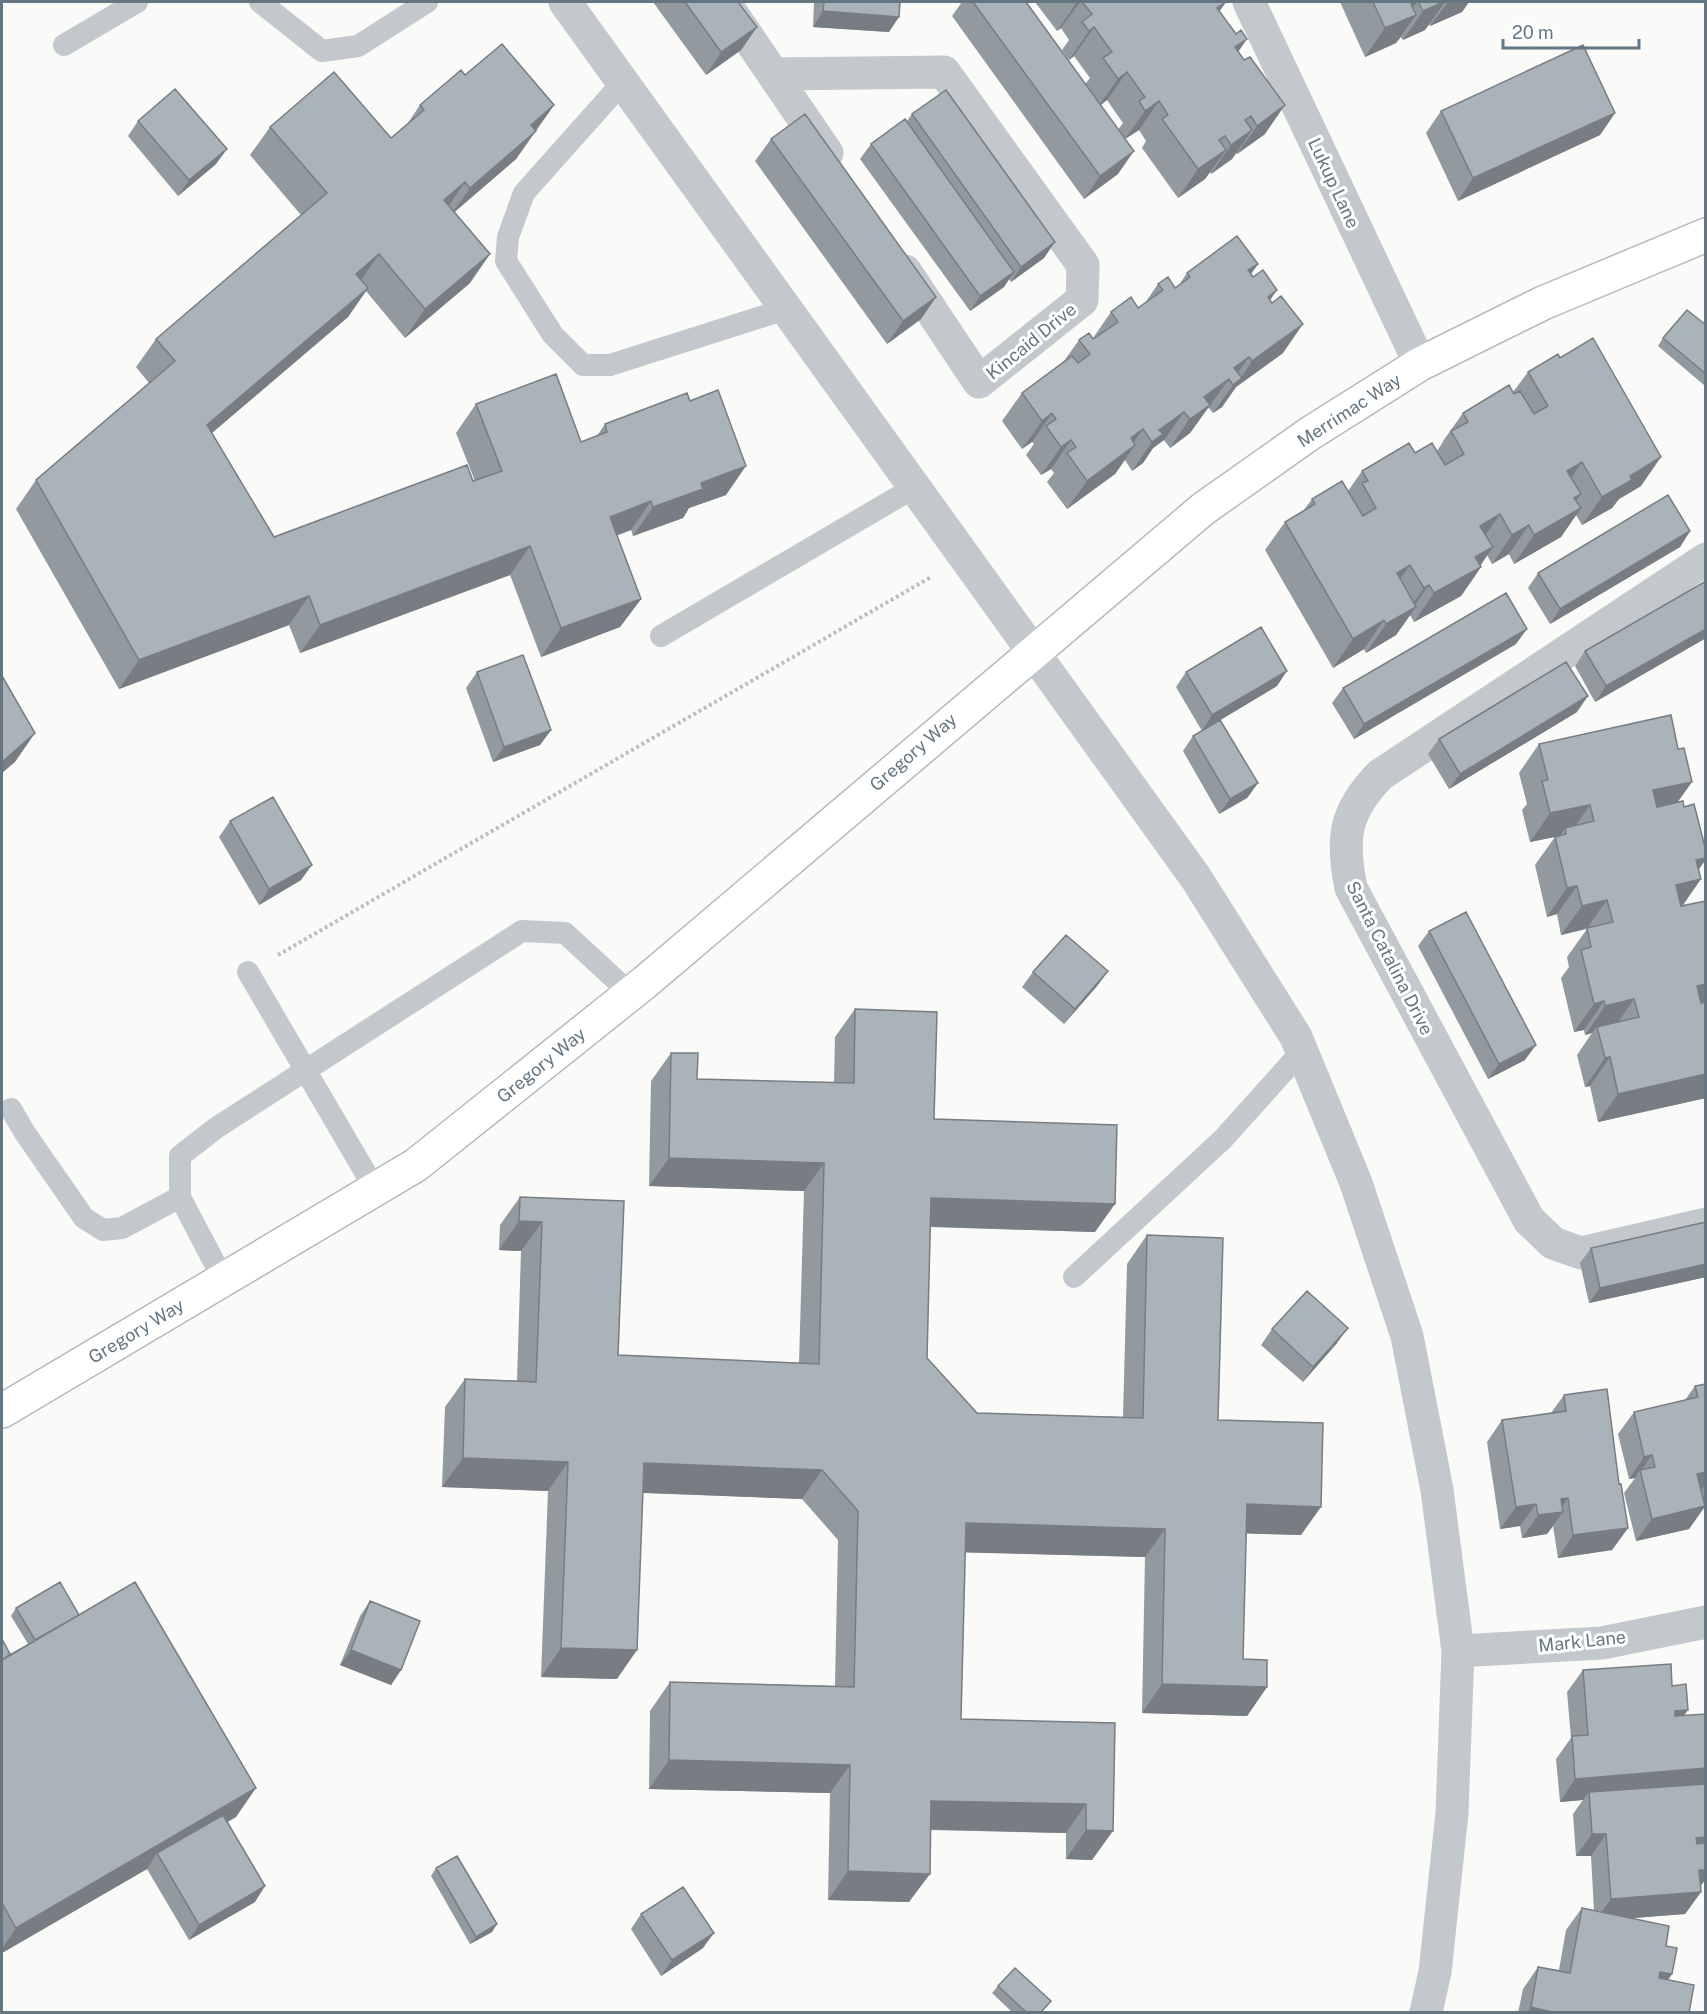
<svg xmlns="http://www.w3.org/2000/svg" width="1707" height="2014" viewBox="0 0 1707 2014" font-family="'Public Sans',sans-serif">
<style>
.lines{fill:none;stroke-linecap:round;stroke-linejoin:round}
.secondary-casing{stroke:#b3babf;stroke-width:36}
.path{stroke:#bbbfc2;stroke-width:4;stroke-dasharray:3 3;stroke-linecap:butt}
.lane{stroke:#c3c8cc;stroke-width:22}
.street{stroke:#c3c8cc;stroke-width:33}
.secondary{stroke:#fff;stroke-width:33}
.wall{fill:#929a9f;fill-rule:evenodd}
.shaded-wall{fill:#777d82}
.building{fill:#aab3b9;stroke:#777d82;stroke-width:1.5}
.labels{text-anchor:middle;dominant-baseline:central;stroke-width:6;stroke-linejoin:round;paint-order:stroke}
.street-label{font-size:18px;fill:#657683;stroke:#fff}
</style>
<rect width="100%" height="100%" fill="#fafaf8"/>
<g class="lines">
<defs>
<path id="secondary" d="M2,1411L416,1165L644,983L1203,509L1309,434L1420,364L1543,303L1706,235"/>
</defs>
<!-- secondary casing -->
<use href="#secondary" class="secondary-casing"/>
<!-- path -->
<path class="path" d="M278,955L931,577"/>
<!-- lane -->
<path class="lane" d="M260,2L322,51L358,46L427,2
M64,45L137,2
M623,82L524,193L508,237L506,261L553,335L583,365H610L786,309
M661,636L915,487
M248,972L375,1189
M11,1109L25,1133L84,1218L103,1230L122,1228L180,1197
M1074,1277L1223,1139L1302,1051
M223,1279L180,1197V1156L216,1128L522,931L565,933L631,994"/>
<!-- street -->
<path class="street" d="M565,2L1196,878L1296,1037L1356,1183L1407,1336L1437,1490L1458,1651L1452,1813L1435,1972L1426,2012
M724,2L827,153
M1249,2L1420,364
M775,74L944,72L1083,265L1082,300L979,382L905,271
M1706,559L1380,775C1344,812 1341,839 1351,888L1529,1220L1553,1243L1581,1253L1706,1224
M1458,1651L1602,1643L1706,1622"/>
<!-- secondary -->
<use href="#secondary" class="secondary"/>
</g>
<!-- wall -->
<path class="wall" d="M653,2H738L757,27L741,50L706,75Z
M814,2H900L889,32L813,27Z
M962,2H1026L1085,84L1090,78L1074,56L1069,60L1062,50L1069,40L1061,28L1057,31L1035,2H1226L1219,11L1238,52L1265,134L1237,154L1236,153L1232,159L1211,174L1210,172L1205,179L1178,198L1142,148L1146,141L1139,130L1125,139L1118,174L1084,199L952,16ZM1107,100L1123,123L1118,130L1101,105Z
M1340,2H1469L1462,12L1430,26L1429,24L1425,30L1403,40L1401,37L1396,43L1365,57Z
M465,75L554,105L516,159L454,212L470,283L405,338L366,291L348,317L212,433L274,537L475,481L456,433L476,404L581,442L597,436L605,424L726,495L689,508L683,518L633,536L631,530L617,535L641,599L620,627L541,657L510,575L300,653L289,625L119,689L16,509L36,480L149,383L136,367L156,339L301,215L250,155L270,127L391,138L406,126L420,105Z
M1441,111L1615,113L1600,135L1458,201L1426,133Z
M912,114L1044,258L1011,282L1009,279L1004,287L970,311L860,159L871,144L907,121Z
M138,121L216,164L178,196L128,136Z
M771,139L936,297L921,319L887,344L755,161Z
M1258,264L1251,274L1270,300L1283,353L1236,387L1222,407L1213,413L1209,408L1207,409L1190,433L1170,448L1164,440L1153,448L1143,463L1132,471L1125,460L1115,474L1067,509L1047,482L1054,473L1051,469L1041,475L1026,455L1034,444L1032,442L1022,449L1002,421L1022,393L1064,361L1079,340L1093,338L1111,312L1138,308L1145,303L1158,284L1175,288L1179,285L1187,273Z
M1706,325V384L1704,385L1658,346L1663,338Z
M1528,372L1641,486L1619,499L1612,508L1582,525L1576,515L1561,537L1514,564L1509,554L1492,564L1487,555L1480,566L1481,567L1461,596L1414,622L1410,615L1396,635L1366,653L1364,649L1333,668L1265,550L1285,522L1304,510L1312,499L1348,491L1362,471L1415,453L1437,451L1443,442V441L1463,413L1513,392Z
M1690,531L1680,547L1550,624L1528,588L1538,573Z
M1706,581V638L1595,702L1575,666L1585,651Z
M1516,644L1354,739L1332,703L1343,688Z
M477,672L551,730L540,745L493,762L466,688Z
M1186,672L1277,686L1202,731L1176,687Z
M1577,712L1449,789L1428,754L1439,739Z
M1193,736L1258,783L1247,798L1219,814L1183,751Z
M1539,744L1677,802L1684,807L1706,851V859L1699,869L1682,906L1706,901V1098L1598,1122L1590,1086L1585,1087L1577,1055L1592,1033L1585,1035L1584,1030L1574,1032L1561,978L1569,967L1567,957L1587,929L1561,935L1557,914L1547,917L1535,865L1555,837L1558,836L1530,842L1522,810L1527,804L1519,773Z
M230,821L301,880L259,905L219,837Z
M1429,931L1525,1060L1488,1079L1418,946Z
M1108,971L1097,986L1064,1024L1022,987L1033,972Z
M855,1009L934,1119L1095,1232L930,1227L927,1358L977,1413L1123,1417L1127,1264L1147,1235L1218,1420L1301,1535L1246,1533L1243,1659L1267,1687L1247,1716L1142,1713L1145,1557L965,1552L961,1719L1115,1723L1092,1860L1066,1859V1833L930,1830L909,1902L828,1900L830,1793L649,1789L650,1711L670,1682L835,1686L838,1540L802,1499L643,1493L617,1679L541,1677L548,1491L442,1487L445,1407L465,1379L517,1381L521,1251L499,1250L500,1225L520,1197L624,1201L618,1355L799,1363L804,1191L649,1186L651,1081L671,1053L697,1079L834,1083L835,1037Z
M1706,1222V1277L1589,1303L1580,1263L1591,1248Z
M1272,1329L1337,1343L1303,1382L1261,1345Z
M1706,1384V1509L1704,1510V1508L1689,1529L1636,1541L1624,1493L1635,1478L1629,1479L1618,1434L1634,1412L1685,1400L1695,1386Z
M1564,1395L1619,1484L1628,1528L1612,1550L1558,1558L1553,1526L1547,1534L1522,1538L1520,1526L1500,1529L1487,1442L1502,1420L1551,1413Z
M370,1601L401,1670L391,1685L340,1665L360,1616Z
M16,1608L79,1615L236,1817L227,1822L255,1902L189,1940L147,1869L2,1953V1639L10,1654L28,1644L11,1616Z
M1583,1670L1672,1686L1684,1716L1706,1714V1780L1703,1784L1701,1892L1685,1914L1632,1918L1666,1946L1672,1974L1668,1980L1689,2013H1518L1523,1989L1538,1967L1559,1970L1566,1930L1582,1908L1594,1911L1591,1856H1576L1573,1814L1583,1800L1560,1802L1556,1759L1571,1738L1567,1692Z
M436,1868L492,1932L470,1944L431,1876Z
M641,1914L703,1948L661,1976L631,1929Z
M998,1986L1051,2001L1041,2013H1013L992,1993Z"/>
<!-- shaded-wall -->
<path class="shaded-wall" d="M1077,2H1080L1061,28L1057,31Z
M1226,2L1206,30L1217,8Z
M1417,2L1404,20L1416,15L1396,43L1365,57L1385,28L1411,4Z
M1445,2L1425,30L1403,40L1423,11Z
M1448,2H1469L1462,12L1430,26Z
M823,11L899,17L889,32L813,27Z
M757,27L741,50L706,75L721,52Z
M1094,27L1074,56L1069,60L1089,31Z
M1247,39L1227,68L1235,47Z
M1127,72L1107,100L1098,107L1118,79Z
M1159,101L1139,130L1125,139L1145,111Z
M554,105L516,159L450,216L470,188L531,125Z
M1285,105L1265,134L1237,154L1257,126Z
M1615,113L1600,135L1458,201L1473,178Z
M1252,130L1232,159L1211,174L1231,145Z
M227,149L216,164L178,196L189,180Z
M1226,150L1205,179L1178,198L1198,169Z
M1134,151L1118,174L1084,199L1100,176Z
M465,182L445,211L444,200Z
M1055,242L1044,258L1011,282L1021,267Z
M379,254L359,283L356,274Z
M490,254L470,283L405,338L425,309Z
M1258,264L1238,292L1248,270Z
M1014,272L1004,287L970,311L980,296Z
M368,288L348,317L187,454L207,425Z
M1277,290L1257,319L1268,297Z
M936,297L921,319L887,344L903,321Z
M1303,324L1283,353L1236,387L1222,407L1213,413L1233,385L1239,381L1252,361Z
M1249,357L1231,382L1229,379L1190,433L1170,448L1204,397L1234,368Z
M1184,412L1164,440L1153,448L1143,463L1132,471L1152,442L1159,430Z
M1052,413L1032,442L1022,449L1042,421Z
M1143,429L1128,450L1135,445L1115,474L1067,509L1087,481L1131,438Z
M1071,440L1051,469L1041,475L1061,447Z
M1661,457L1641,486L1619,499L1612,508L1582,525L1602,497L1630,476Z
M1582,462L1562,491L1567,471Z
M746,466L726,495L689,508L683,518L633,536L653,507L701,483Z
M1581,494L1564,518L1581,508L1561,537L1514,564L1534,535L1574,498Z
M651,501L631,530L590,546L610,517Z
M1500,514L1480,543V526Z
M1529,525L1509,554L1492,564L1512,535Z
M1690,531L1680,547L1550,624L1560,609Z
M530,546L510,575L300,653L320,625Z
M1493,547L1478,569L1481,567L1461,596L1414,622L1434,593L1475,557Z
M1410,565L1390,593L1397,573Z
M1429,585L1412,609L1416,607L1396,635L1366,653L1386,624L1407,612L1424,588Z
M309,596L289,625L119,689L139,660Z
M641,599L620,627L541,657L561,628Z
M1384,620L1364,649L1333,668L1353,639Z
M1527,629L1516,644L1354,739L1364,724Z
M1706,629V638L1595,702L1606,686Z
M1287,671L1277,686L1202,731L1212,715Z
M1588,696L1577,712L1449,789L1460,774Z
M551,730L540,745L493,762L504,747Z
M35,733L15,762L2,773V762Z
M1692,782L1672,810L1633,819L1653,790Z
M1258,783L1247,798L1219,814L1230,799Z
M1590,805L1570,834L1565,828L1560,836L1530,842L1550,813Z
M1706,858V859L1690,882L1701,879L1681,908L1676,885L1696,860Z
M312,865L301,880L259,905L269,889Z
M1577,886L1557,914L1547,917L1567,888Z
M1607,900L1587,928L1561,935L1582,906Z
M1108,971L1097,986L1064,1024L1075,1009Z
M1706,984V1006L1677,1015L1697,986Z
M1634,999L1614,1028L1597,1027L1592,1033L1585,1035L1605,1006Z
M1604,1001L1584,1030L1574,1032L1594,1004Z
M1536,1045L1525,1060L1488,1079L1499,1064Z
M1610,1057L1590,1086L1585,1087L1605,1058Z
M1706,1074V1098L1598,1122L1618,1094Z
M669,1158L824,1163L804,1191L649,1186Z
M931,1198L1115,1204L1095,1232L911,1226Z
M519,1221L542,1222L521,1251L499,1250Z
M1706,1264V1277L1589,1303L1600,1288Z
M1348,1328L1337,1343L1303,1382L1313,1367Z
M1652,1455L1640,1472V1470L1635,1478L1629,1479L1644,1457Z
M463,1458L568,1462L548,1491L442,1487Z
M644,1463L822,1470L802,1499L624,1492Z
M1706,1472V1484L1700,1492L1697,1474Z
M1568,1498L1557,1513L1563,1512L1547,1534L1522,1538L1538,1515L1561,1499Z
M1247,1504L1321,1507L1301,1535L1227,1533Z
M1536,1504L1520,1526L1500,1529L1516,1507Z
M1705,1506L1689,1529L1636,1541L1652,1519Z
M966,1523L1165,1529L1145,1557L946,1552Z
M1628,1528L1612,1550L1558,1558L1573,1535Z
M561,1648L637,1650L617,1679L541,1677Z
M351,1650L401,1670L391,1685L340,1665Z
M1162,1684L1267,1687L1247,1716L1142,1713Z
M1688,1710L1672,1732L1675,1711Z
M669,1760L850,1765L830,1793L649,1789Z
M1706,1768V1780L1699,1790L1589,1792L1583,1800L1560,1802L1575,1779Z
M256,1788L236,1817L162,1860L157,1853L147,1869L2,1953V1949L16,1928Z
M931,1801L1086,1804L1066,1833L911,1829Z
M1086,1830L1113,1831L1092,1860L1066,1859Z
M1592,1834H1606L1591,1856H1576Z
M1706,1837V1859L1680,1860L1696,1838Z
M1699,1870H1706V1879L1696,1892Z
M848,1871L930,1874L909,1902L828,1900Z
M265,1886L255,1902L189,1940L199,1925Z
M1701,1892L1685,1914L1595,1921L1611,1899Z
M497,1924L492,1932L470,1944L476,1937Z
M714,1933L703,1948L661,1976L672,1960Z
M1660,1972L1672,1974L1656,1996Z
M1531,2007L1556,2013H1527Z"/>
<!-- building -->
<path class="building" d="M685,2H738L757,27L721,52Z
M824,2H900L899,17L823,11Z
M973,2H1026L1134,151L1100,176Z
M1082,2H1226L1217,8L1236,34L1241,30L1247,39L1235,47L1244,60L1250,57L1285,105L1257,126L1251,116L1245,120L1252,130L1231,145L1225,136L1219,140L1226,150L1198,169L1162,119L1168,115L1159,101L1145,111L1139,101L1145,97L1127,72L1118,79L1103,58L1112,52L1094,27L1089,31L1082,22L1092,14Z
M1373,2H1416L1411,4L1416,15L1385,28Z
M1418,2H1444L1423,11Z
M502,44L554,105L531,125L536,131L470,188L465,182L444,200L490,254L425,309L379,254L356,274L368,288L207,425L274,537L467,465L473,481L502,471L476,404L556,374L581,442L607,432L605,424L687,393L690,401L718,390L746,466L701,483L703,489L653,507L651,501L610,517L641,599L561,628L530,546L320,625L309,596L139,660L36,480L175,361L156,339L327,193L270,127L334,72L391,138L424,110L420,105L461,70L465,75Z
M1583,45L1615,113L1473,178L1441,111Z
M175,89L227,149L189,180L138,121Z
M946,90L1055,242L1021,267L912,114Z
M805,114L936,297L903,321L771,139Z
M905,119L1014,272L980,296L871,144Z
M1237,236L1258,264L1248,270L1253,277L1263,270L1277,290L1268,297L1272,303L1281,296L1303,324L1252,361L1249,357L1234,368L1242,378L1233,385L1229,379L1204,397L1210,405L1190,419L1184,412L1159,430L1163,434L1152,442L1143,429L1131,438L1135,445L1087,481L1067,453L1076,447L1071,440L1061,447L1046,426L1056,419L1052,413L1042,421L1022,393L1072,356L1078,363L1090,354L1079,340L1089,333L1093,339L1118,322L1111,312L1131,297L1138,308L1163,290L1158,284L1168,277L1175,288L1190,277L1187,273Z
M1687,310L1706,325V374L1663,338Z
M1593,338L1661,457L1630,476L1632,480L1602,497L1582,462L1567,471L1581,494L1574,498L1581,508L1534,535L1529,525L1512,535L1500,514L1480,526L1493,547L1475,557L1481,567L1434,593L1429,585L1424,588L1410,565L1397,573L1416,607L1386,624L1384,620L1353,639L1285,522L1315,504L1312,499L1342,481L1363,516L1376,508L1362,483L1368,481L1362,471L1409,443L1415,453L1432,443L1445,465L1464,454L1451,431L1468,422L1463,413L1509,385L1514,394L1520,391L1534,414L1548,406L1528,372L1558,354L1560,358Z
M1668,495L1690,531L1560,609L1538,573Z
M1706,581V629L1606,686L1585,651Z
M1506,593L1527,629L1364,724L1343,688Z
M1261,627L1287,671L1212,715L1186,672Z
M523,655L551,730L504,747L477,672Z
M1566,662L1588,696L1460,774L1439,739Z
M2,676L35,733L2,762Z
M1671,715L1678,749L1684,748L1692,782L1653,790L1657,807L1683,801L1684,807L1694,804L1706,851V858L1696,860L1701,879L1676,885L1681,906L1706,901V984L1697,986L1701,1003L1706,1002V1074L1618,1094L1610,1057L1605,1058L1597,1027L1639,1017L1634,999L1605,1006L1604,1001L1594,1004L1581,950L1591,947L1587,928L1613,922L1607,900L1582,906L1577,886L1567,888L1555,837L1566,834L1565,828L1594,821L1590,805L1550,813L1542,781L1548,780L1539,744Z
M1220,720L1258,783L1230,799L1193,736Z
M273,797L312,865L269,889L230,821Z
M1466,912L1536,1045L1499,1064L1429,931Z
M1066,935L1108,971L1075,1009L1033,972Z
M855,1009L937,1012L934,1119L1117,1125L1115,1204L931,1198L927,1358L977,1413L1143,1418L1147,1235L1223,1238L1218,1420L1323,1423L1321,1507L1247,1504L1243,1659L1267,1660V1687L1162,1684L1165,1529L966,1523L961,1719L1115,1723L1113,1831L1086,1830V1804L931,1801L930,1874L848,1871L850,1765L669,1760L670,1682L854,1687L858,1511L822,1470L644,1463L637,1650L561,1648L568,1462L463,1458L465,1379L536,1382L542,1222L519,1221L520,1197L624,1201L618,1355L819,1364L824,1163L669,1158L671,1053H698L697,1079L854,1083Z
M1706,1222V1264L1600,1288L1591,1248Z
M1307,1291L1348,1328L1313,1367L1272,1329Z
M1706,1384V1472L1697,1474L1705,1506L1652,1519L1640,1470L1655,1467L1652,1455L1644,1457L1634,1412L1698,1397L1695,1386Z
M1607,1389L1619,1484H1621L1628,1528L1573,1535L1568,1498L1561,1499L1563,1512L1538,1515L1536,1504L1516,1507L1502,1420L1566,1411L1564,1395Z
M60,1582L79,1615L35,1640L16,1608Z
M135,1582L256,1788L16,1928L2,1903V1660Z
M370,1601L420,1621L401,1670L351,1650Z
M2,1639L10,1654L2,1660Z
M1671,1664L1672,1686L1686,1684L1688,1710L1675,1711V1716L1706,1714V1768L1575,1779L1572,1736L1588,1735L1583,1670Z
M1706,1784V1837L1696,1838L1697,1844L1706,1843V1870H1699L1701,1892L1611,1899L1606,1834H1592L1589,1792Z
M223,1815L265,1886L199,1925L157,1853Z
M457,1856L497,1924L476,1937L436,1868Z
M683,1887L714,1933L672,1960L641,1914Z
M1582,1908L1669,1926L1666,1946L1677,1948L1672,1974L1660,1972L1659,1978L1694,1985L1689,2013H1556L1531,2007L1538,1967L1570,1973Z
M1015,1968L1051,2001L1040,2013H1027L998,1986Z"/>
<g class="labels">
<!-- street labels -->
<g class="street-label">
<text transform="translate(1334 183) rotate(65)">Lukup Lane</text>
<text transform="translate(1031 341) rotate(-39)">Kincaid Drive</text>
<text transform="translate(1349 410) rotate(-33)">Merrimac Way</text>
<text transform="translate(913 752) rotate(-41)">Gregory Way</text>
<text transform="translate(1390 958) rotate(63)">Santa Catalina Drive</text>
<text transform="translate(541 1065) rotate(-39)">Gregory Way</text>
<text transform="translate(136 1331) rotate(-31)">Gregory Way</text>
<text transform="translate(1582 1641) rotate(-6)">Mark Lane</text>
</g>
</g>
<!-- border -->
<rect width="1707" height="2014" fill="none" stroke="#657683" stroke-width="6"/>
<!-- scale -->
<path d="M1503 39v9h136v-9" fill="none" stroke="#657683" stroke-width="3"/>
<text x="1512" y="39" font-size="18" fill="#657683" stroke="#ffffff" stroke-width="4.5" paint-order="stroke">20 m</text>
</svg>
